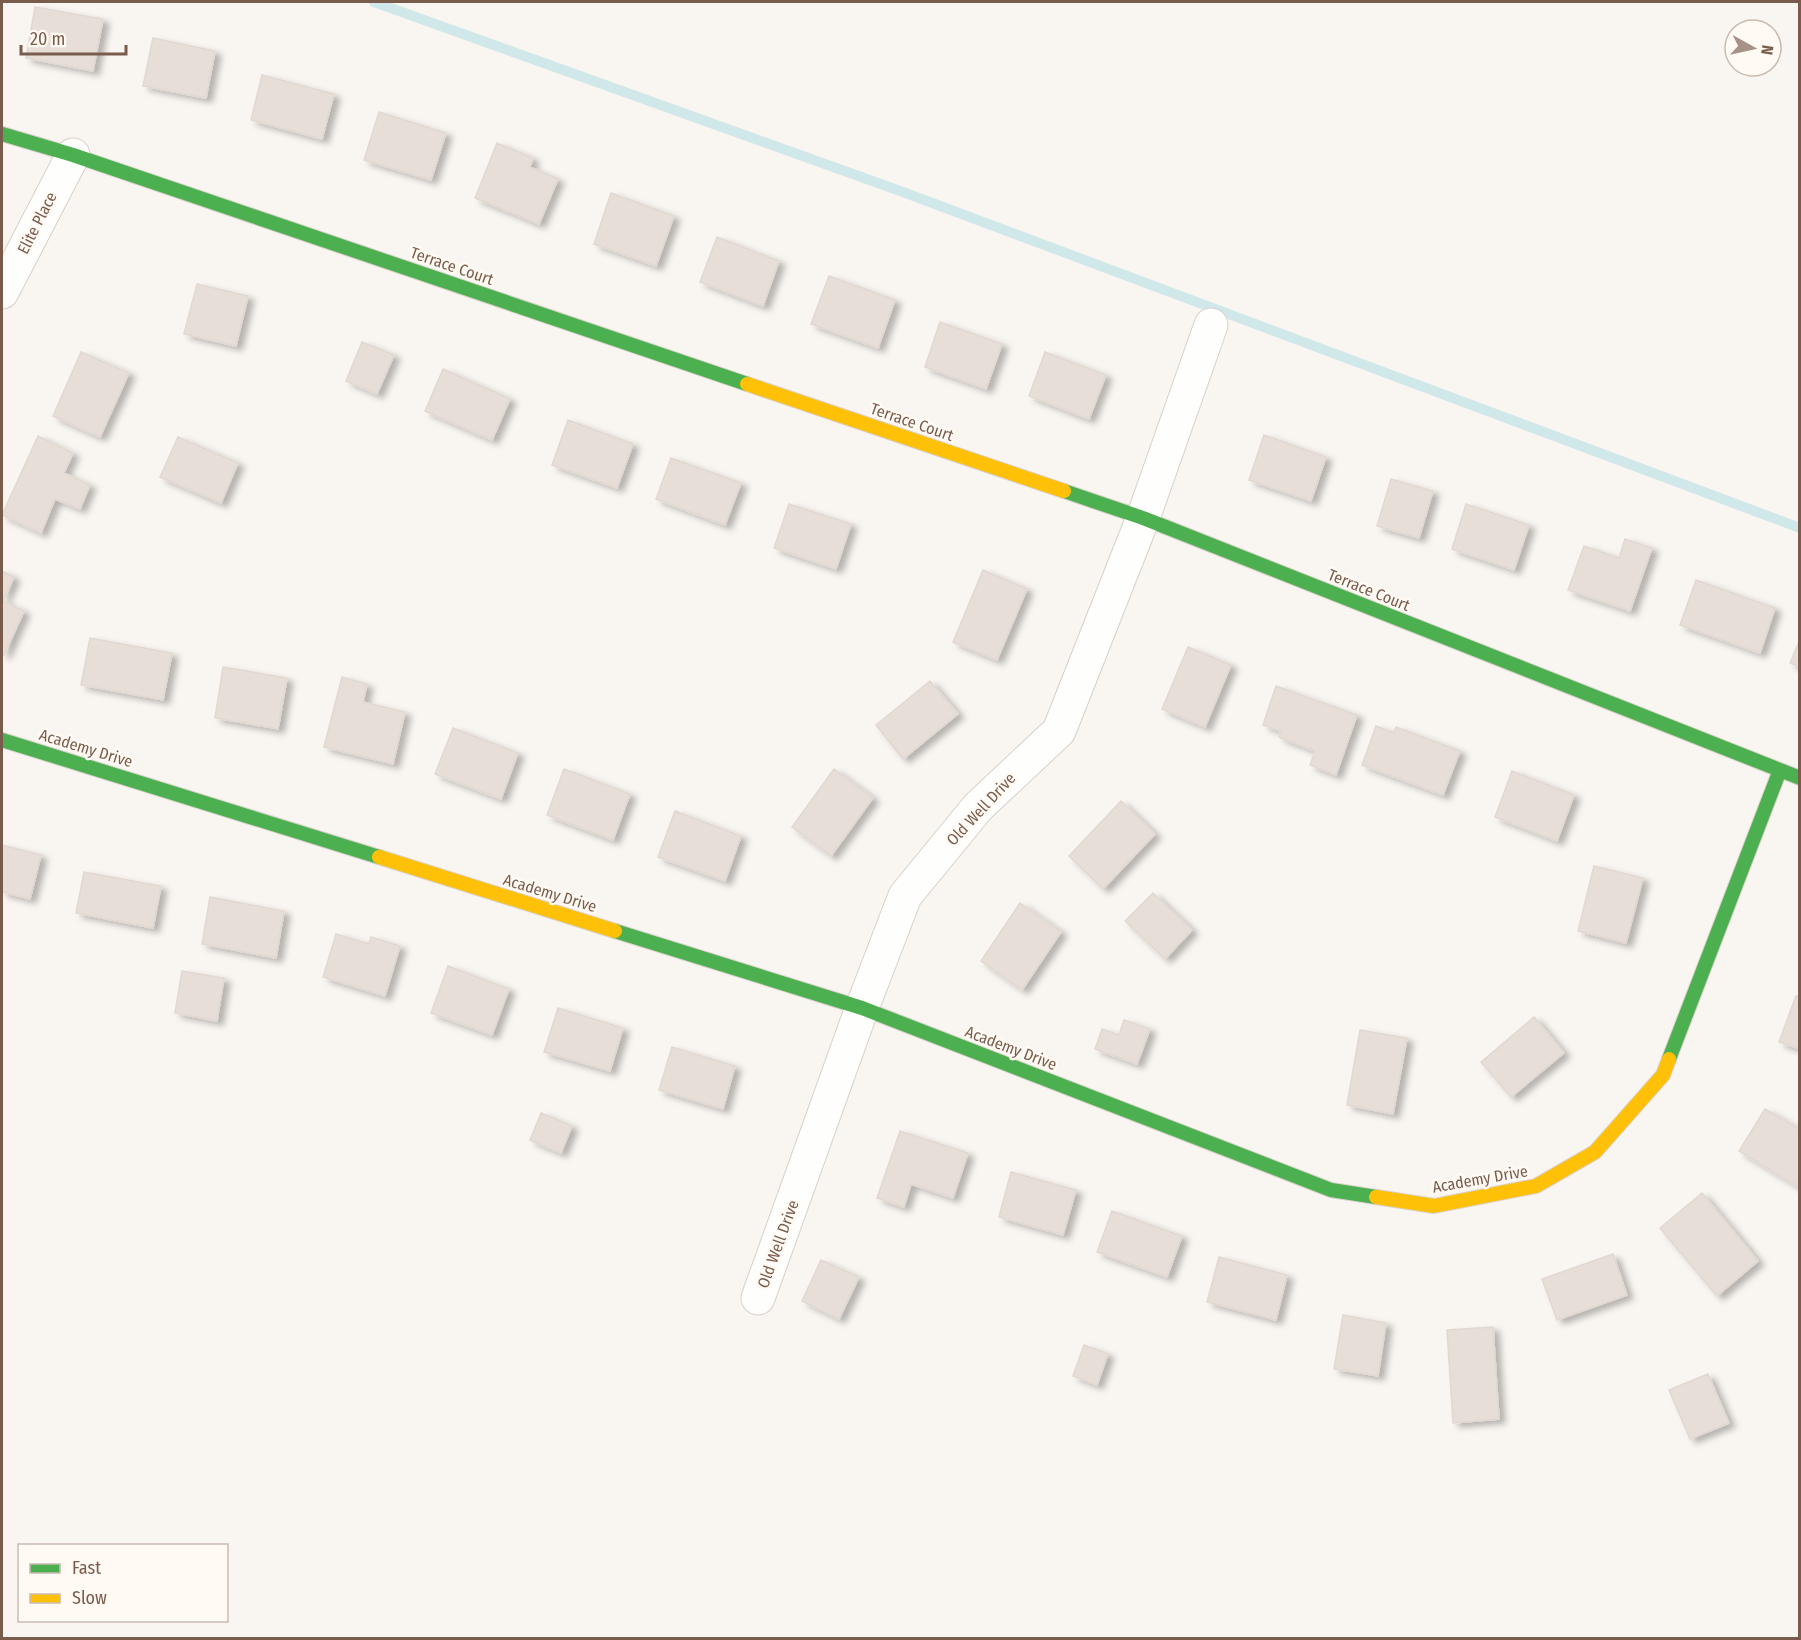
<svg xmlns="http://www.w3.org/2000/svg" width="1801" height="1640" viewBox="0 0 1801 1640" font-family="'Fira Sans Condensed',sans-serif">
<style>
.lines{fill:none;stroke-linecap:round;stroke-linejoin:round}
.stream{stroke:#d0e8ea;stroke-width:10}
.building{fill:#e6ded7;stroke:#e2d8d2;stroke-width:1.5;filter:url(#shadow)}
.street-casing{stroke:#d7d1cb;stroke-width:35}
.fast-casing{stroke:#d9d2cb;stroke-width:16}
.slow-casing{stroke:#d9d2cb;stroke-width:16}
.street{stroke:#fefefd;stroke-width:33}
.fast{stroke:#4caf50;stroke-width:14}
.slow{stroke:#ffc107;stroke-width:14}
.labels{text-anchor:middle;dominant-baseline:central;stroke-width:5;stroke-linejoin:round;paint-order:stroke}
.street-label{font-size:16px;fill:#7a5c4d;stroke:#fffaf3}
</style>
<defs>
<filter id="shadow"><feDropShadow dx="6" dy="4" stdDeviation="3" flood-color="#0004"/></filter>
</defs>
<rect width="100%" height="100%" fill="#f9f5f0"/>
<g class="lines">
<!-- stream -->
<path class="stream" d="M374,2L903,192L1800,528"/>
</g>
<!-- building -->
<path class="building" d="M35,7L103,19L93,71L26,58Z
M153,38L215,51L206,98L143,86Z
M262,75L334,94L322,139L251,120Z
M379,112L446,133L431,180L364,160Z
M497,143L533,158L530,167L558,179L539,224L475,198Z
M611,193L674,216L656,266L594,244Z
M717,237L779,261L763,306L700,282Z
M829,276L895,300L878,348L811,324Z
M197,284L248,296L236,346L184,334Z
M940,322L1002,344L986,389L925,367Z
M362,342L394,355L377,394L346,381Z
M81,352L129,373L100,437L53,416Z
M1045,352L1106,375L1089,419L1029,396Z
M443,369L510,399L492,440L425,411Z
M568,420L633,444L617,488L552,465Z
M1264,435L1326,457L1311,501L1249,480Z
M38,436L73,453L64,473L90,485L80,509L55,499L41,533L2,515Z
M178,437L238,463L221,503L160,477Z
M671,458L741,483L725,525L656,499Z
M1391,479L1433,491L1419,538L1377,526Z
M789,504L851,524L836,569L774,548Z
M1466,504L1529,525L1514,570L1452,549Z
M1625,539L1652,548L1630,611L1568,590L1584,546L1619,558Z
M983,570L1027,589L997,660L953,642Z
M2,571L14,577L3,601L24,611L4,655L2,654Z
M1696,580L1775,608L1760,653L1680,625Z
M90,638L172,653L163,700L81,685Z
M1800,639V667L1790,663Z
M1188,647L1231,665L1205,727L1162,709Z
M223,667L287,678L278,729L215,718Z
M342,677L367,684L363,702L405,712L393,764L324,747Z
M930,681L958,714L903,759L876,725Z
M1276,686L1357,715L1336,775L1310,765L1315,751L1279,737L1281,731L1263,725Z
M1376,726L1394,733L1396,727L1460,751L1443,795L1362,765Z
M453,728L518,753L501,799L435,774Z
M564,769L630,794L613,840L547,815Z
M834,769L873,798L831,856L792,827Z
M1512,771L1574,795L1557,841L1495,817Z
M1121,801L1155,834L1103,889L1069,856Z
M675,811L741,836L725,881L658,857Z
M2,845L41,855L30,899L2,892Z
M1594,866L1643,878L1626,943L1578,931Z
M84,872L161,886L153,928L76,913Z
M1153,893L1192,930L1165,959L1125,921Z
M210,897L284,911L276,958L202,944Z
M1020,903L1061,932L1022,990L981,961Z
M336,934L369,944L371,937L400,946L385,996L323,977Z
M448,966L509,989L492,1035L431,1013Z
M182,971L224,978L217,1021L175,1013Z
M1796,996L1800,997V1049L1779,1042Z
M558,1008L623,1028L610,1071L544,1052Z
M1534,1017L1564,1053L1511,1097L1481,1062Z
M1124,1020L1150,1029L1137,1064L1095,1049L1102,1029L1119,1035Z
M1360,1030L1407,1038L1393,1114L1347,1105Z
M672,1047L735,1066L723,1109L659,1090Z
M1765,1109L1800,1130V1188L1739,1151Z
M541,1113L572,1126L561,1153L530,1140Z
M900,1131L968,1153L953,1198L911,1184L904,1207L877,1198Z
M1011,1172L1076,1190L1063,1235L999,1217Z
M1702,1193L1758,1261L1717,1296L1660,1228Z
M1112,1211L1182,1236L1167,1277L1097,1252Z
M1613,1254L1627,1295L1557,1320L1542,1279Z
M1219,1257L1287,1275L1276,1320L1207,1302Z
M821,1260L859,1277L839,1319L802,1301Z
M1343,1315L1386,1323L1378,1376L1334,1369Z
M1493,1327L1499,1419L1453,1423L1447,1330Z
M1084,1345L1108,1354L1097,1385L1073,1376Z
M1708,1374L1729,1423L1690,1439L1669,1390Z"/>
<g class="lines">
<defs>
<path id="street" d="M2,292L73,155
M758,1298L862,1008L905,896L978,807L1059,731L1143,518L1211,325"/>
<path id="fast" d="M2,134L73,155L747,384
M1064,491L1143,518L1800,778
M2,740L379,857
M615,931L862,1008L1331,1190L1376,1197
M1669,1059L1780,770"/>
<path id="slow" d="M747,384L1064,491
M379,857L615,931
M1376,1197L1434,1206L1536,1186L1595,1152L1663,1075L1669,1059"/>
</defs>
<!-- street casing -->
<use href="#street" class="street-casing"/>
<!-- fast casing -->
<use href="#fast" class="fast-casing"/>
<!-- slow casing -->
<use href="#slow" class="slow-casing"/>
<!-- street -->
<use href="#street" class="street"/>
<!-- fast -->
<use href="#fast" class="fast"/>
<!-- slow -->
<use href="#slow" class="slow"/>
</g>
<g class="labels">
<!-- street labels -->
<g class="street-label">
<text transform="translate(37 223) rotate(-63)">Elite Place</text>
<text transform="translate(452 266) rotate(19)">Terrace Court</text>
<text transform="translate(912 422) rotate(19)">Terrace Court</text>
<text transform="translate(1369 590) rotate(22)">Terrace Court</text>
<text transform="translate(86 748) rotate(17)">Academy Drive</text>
<text transform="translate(981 809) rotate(-47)">Old Well Drive</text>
<text transform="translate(550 893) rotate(17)">Academy Drive</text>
<text transform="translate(1011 1048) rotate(21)">Academy Drive</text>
<text transform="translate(1480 1179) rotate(-10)">Academy Drive</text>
<text transform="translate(778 1244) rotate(-70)">Old Well Drive</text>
</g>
</g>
<!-- border -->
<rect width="1801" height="1640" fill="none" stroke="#7a5c4d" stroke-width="6"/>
<!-- legend -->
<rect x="18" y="1544" width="210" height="78" fill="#fffaf3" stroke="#cabbb1" stroke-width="1.5"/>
<rect x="30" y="1564" width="30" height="9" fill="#4caf50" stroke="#cabbb1" stroke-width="1.5"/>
<text x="72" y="1574" font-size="18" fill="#7a5c4d">Fast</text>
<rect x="30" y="1594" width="30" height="9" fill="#ffc107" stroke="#cabbb1" stroke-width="1.5"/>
<text x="72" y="1604" font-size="18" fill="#7a5c4d">Slow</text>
<!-- north arrow -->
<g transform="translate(1753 48) rotate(98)"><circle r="28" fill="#fffaf3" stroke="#cabbb1" stroke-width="1.5"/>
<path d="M0-4.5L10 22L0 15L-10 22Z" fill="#a69286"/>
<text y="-9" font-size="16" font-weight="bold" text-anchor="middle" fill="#7a5c4d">N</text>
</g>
<!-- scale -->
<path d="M21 45v9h105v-9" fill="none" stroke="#7a5c4d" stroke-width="3"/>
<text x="30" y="45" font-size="18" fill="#7a5c4d" stroke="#fffaf3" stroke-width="4.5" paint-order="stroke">20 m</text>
</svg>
